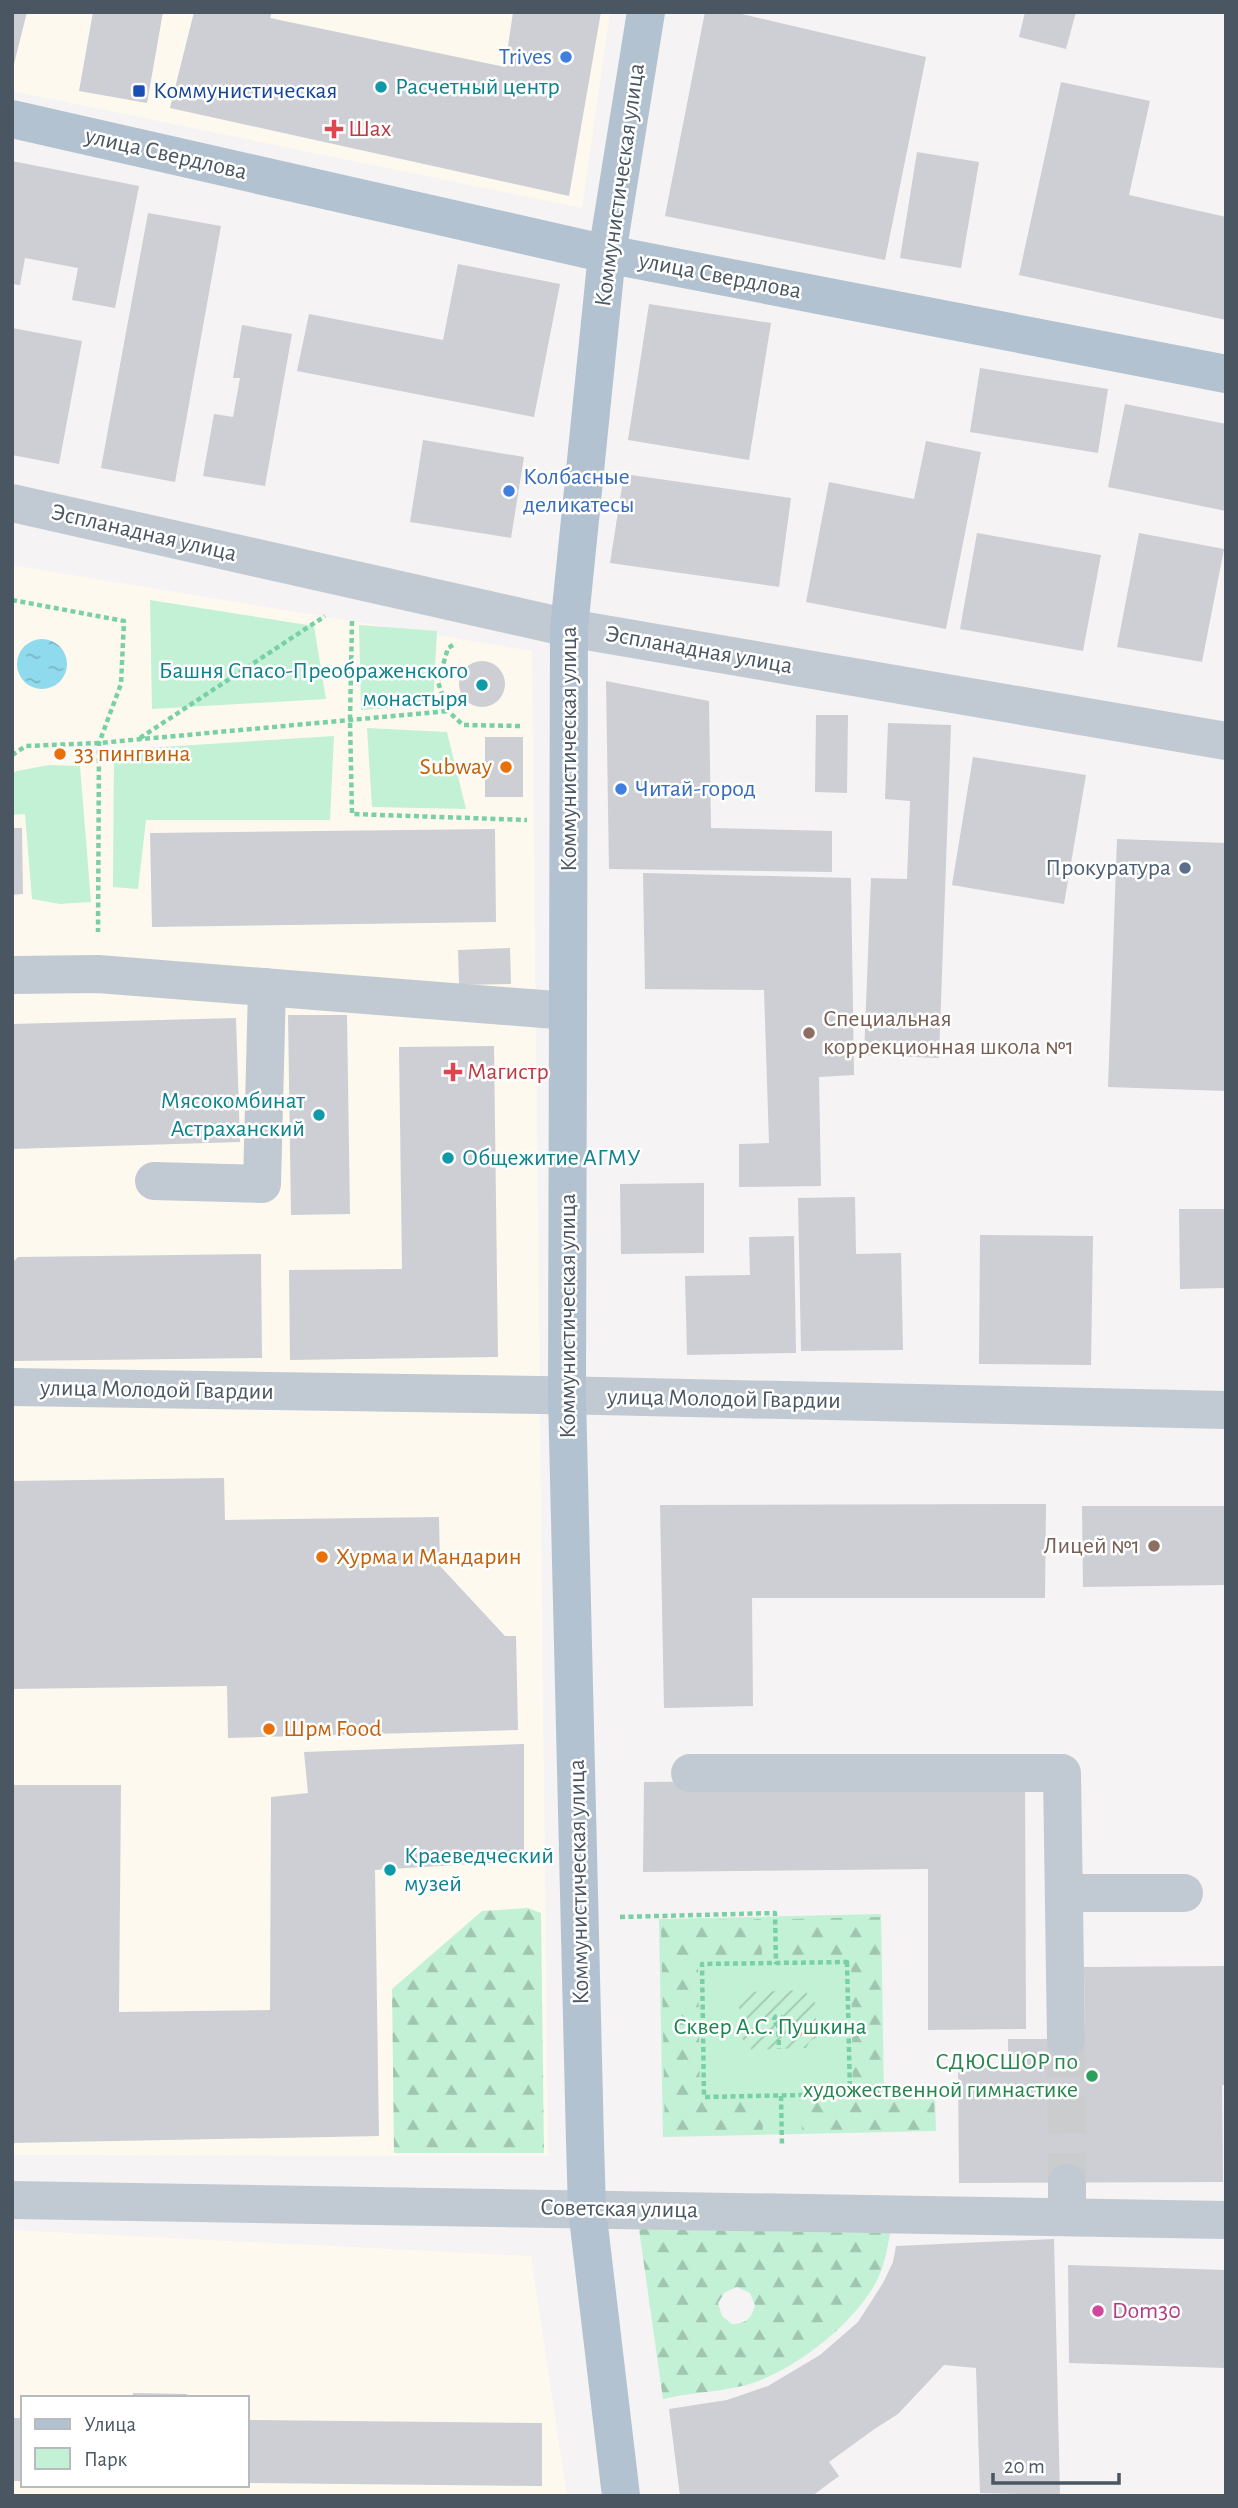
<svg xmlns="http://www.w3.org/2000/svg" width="1238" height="2508" viewBox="0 0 1238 2508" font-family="'Alegreya Sans',sans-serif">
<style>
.commercial{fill:#fdf9ef;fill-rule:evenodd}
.green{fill:#c3f1d5}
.forest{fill:url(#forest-firs);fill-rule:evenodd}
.garden{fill:url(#garden-furrows)}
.water{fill:url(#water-ripples)}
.building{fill:#cdcfd5}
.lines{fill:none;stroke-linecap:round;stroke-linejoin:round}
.minor-tunnel{stroke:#caccce;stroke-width:38;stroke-dasharray:38 19;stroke-linecap:butt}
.path{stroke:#7ad0a6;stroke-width:4.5;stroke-dasharray:5 3.5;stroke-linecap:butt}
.minor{stroke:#c1cad2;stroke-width:38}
.major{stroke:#b3c2d1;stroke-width:38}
.shop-dot{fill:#3f7fe0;stroke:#fff;stroke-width:2.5}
.culture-dot{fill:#0f9aa8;stroke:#fff;stroke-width:2.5}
.transit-dot{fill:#1a4fb4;stroke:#fff;stroke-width:2.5}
.health-dot{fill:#e0444e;stroke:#fff;stroke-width:2.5}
.food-dot{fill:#e8710a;stroke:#fff;stroke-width:2.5}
.service-dot{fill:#5c6f8a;stroke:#fff;stroke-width:2.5}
.education-dot{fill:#8d6e63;stroke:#fff;stroke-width:2.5}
.leisure-dot{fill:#2e9e5b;stroke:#fff;stroke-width:2.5}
.hotel-dot{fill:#d1479c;stroke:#fff;stroke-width:2.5}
.labels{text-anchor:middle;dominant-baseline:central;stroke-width:5;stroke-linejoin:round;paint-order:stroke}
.shop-label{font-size:24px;fill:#366cbe;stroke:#fff;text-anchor:start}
.culture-label{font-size:24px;fill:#0d838f;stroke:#fff;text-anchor:start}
.transit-label{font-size:24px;fill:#164399;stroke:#fff;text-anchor:start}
.health-label{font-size:24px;fill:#be3a42;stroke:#fff;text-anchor:start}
.street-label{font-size:24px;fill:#4a5661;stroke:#fff}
.food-label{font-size:24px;fill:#c56008;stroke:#fff;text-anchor:start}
.service-label{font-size:24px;fill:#4e5e75;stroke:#fff;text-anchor:end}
.education-label{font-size:24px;fill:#785e54;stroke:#fff;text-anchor:start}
.park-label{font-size:24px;fill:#17864f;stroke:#fff}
.leisure-label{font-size:24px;fill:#27864d;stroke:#fff;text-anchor:end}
.hotel-label{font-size:24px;fill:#b23c85;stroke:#fff;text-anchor:start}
</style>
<defs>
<pattern id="forest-firs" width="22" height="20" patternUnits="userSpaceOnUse" patternTransform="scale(1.75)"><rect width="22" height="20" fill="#c3f1d5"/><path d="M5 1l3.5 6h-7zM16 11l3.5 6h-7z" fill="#a0c6b0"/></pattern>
<pattern id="garden-furrows" width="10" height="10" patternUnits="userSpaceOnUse" patternTransform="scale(1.75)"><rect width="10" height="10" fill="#c3f1d5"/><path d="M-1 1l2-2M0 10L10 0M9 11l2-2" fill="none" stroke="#a0c6b0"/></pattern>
<pattern id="water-ripples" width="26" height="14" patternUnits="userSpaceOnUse" patternTransform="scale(1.75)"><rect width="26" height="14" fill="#90daee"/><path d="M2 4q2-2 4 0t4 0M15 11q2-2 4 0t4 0" fill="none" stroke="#78b4c4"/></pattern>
</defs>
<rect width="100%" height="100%" fill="#f5f3f3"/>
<!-- commercial -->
<path class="commercial" d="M12,12H610L582,208L12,91Z
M12,565L532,651L548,2156L12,2155Z
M12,2230L531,2256L567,2496H12ZM23,2398H247V2485H23Z"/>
<!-- green -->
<path class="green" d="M150,600L314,626L326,699L152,709Z
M359,625L437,631L433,705L361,710Z
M367,728L447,732L466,809L372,807Z
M334,736L330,820H146L138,889L113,887L114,750Z
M49,765L80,766L91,902L60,904L32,899L25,814L12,815V774L17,771Z
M881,1914L884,2095L935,2094L936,2131L663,2137L659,1919Z"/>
<!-- forest -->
<path class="forest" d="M528,1908L541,1913L544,2153H394L392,1989L482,1911Z
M880,1917L883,2096H934L935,2130L802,2132L801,2100L853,2099L851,1958L790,1959L789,1919Z
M761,1919L762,1959L698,1961L700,2102L762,2101L763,2133L665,2135L661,1921Z
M639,2229L890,2233C887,2250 884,2268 875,2284C852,2326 789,2375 742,2386C716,2392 689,2393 663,2399ZM737,2287L750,2293L755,2305C752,2318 746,2324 732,2324L722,2316L718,2303L725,2292Z"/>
<!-- garden -->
<path class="garden" d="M805,1990L812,2002L815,2001L817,2037L810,2041L806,2048L751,2050V2046L740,2037L739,2004H742L750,1995L749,1992Z"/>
<!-- water -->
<path class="water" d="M17 664a25 25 0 1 1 50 0a25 25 0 1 1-50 0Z"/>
<!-- building -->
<path class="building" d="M12,12H27L13,68H12Z
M93,12H163L147,103L79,91Z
M194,12H272L270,18L505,67L513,12H601L569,196L170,108Z
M705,12H733L926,57L885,260L665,216Z
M1025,12H1076L1066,49L1019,37Z
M1061,82L1150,101L1129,195L1226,217V320L1019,275Z
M917,152L979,162L961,268L900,258Z
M12,161L139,186L115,308L72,300L78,268L25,258L20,285L12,284Z
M148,213L221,226L175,482L101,468Z
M458,264L560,284L534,417L297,371L309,314L443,340Z
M649,304L771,323L749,460L628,440Z
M242,325L292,334L265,486L203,476L214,414L233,417L240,378H233Z
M12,328L82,341L59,464L12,455Z
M980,368L1108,389L1098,453L970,432Z
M1125,404L1226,424V511L1108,487Z
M423,440L524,457L511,538L410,522Z
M926,441L981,452L946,629L806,602L829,482L914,499Z
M624,474L791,498L779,587L610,563Z
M977,533L1101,555L1083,651L960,629Z
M1139,533L1224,549L1202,662L1117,647Z
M459 684a23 23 0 1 1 46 0a23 23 0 1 1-46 0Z
M606,681L709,701L711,828L832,831V872L609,869Z
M816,715H848L847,793L815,792Z
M888,723L951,725L939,1058L864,1055L871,878L907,879L910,801L885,799Z
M485,737H523V797H485Z
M973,757L1086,775L1064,904L952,885Z
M12,828H22L23,894L12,895Z
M495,829L496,922L152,927L150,833Z
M1117,839L1226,843V1091L1108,1087Z
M643,873L851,878L854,1075L819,1077L821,1186L739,1187V1144L769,1143L764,990L645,989Z
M510,948L511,984L459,985L458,950Z
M288,1015H347L350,1214L291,1215Z
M236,1018L240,1142L12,1149V1024Z
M494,1046L498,1357L290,1360L289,1270L402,1269L399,1047Z
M704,1183V1253L621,1254L620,1184Z
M855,1197L856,1254L901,1253L903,1350L801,1351L798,1198Z
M1179,1209H1226V1288L1180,1289Z
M980,1235L1093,1236L1091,1365L979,1364Z
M794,1236L796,1353L687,1355L685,1276L750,1275L749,1237Z
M261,1254L262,1358L12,1361V1263L18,1257Z
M224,1478L225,1520L439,1517L440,1566L505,1636H516L518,1730L228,1738L227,1686L12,1689V1481Z
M1046,1504L1045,1598H752L753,1706L664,1708L660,1505Z
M1082,1506H1226V1585L1083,1587Z
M524,1744V1861L375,1870L379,2136L12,2143V1785H121L119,2012L270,2010L271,1797L308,1793L304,1752Z
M1025,1779L1026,2029L928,2030V1869L643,1872L644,1782Z
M1226,1966V2085H1222L1223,2182L959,2183L958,2067H1008V2039H1085L1084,1967Z
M1054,2239L1060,2495L980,2493L976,2368L944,2365L898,2414L873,2430L829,2462L839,2476L812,2496H680L669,2409L727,2400L768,2386L820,2355L858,2322L883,2283L893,2262L896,2246Z
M1068,2265L1226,2270V2368L1069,2363Z
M133,2393L187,2394V2398H133Z
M12,2418H23V2481H12Z
M247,2420L542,2423V2486L247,2483Z"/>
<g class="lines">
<!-- minor-tunnel -->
<path class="minor-tunnel" d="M1066,2039L1067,2183"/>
<!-- path -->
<path class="path" d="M12,600L124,621L121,684L99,743L98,932
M352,621L350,720L352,814L527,820
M453,645L448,648L438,682L448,711L463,725L521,726
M140,738L325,616
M12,755L26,746L99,743L448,711
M620,1917L775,1913L776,1964
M847,1962L850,2094L704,2097L702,1964Z
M774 2020a4 4 0 1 1 8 0a4 4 0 1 1-8 0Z
M778,2023L779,2049
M781,2096L782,2147"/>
<!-- minor -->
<path class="minor" d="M12,503L569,628L1226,741
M12,975L98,974L568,1011
M154,1181L262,1184L267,987
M12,1387L601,1396L1226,1410
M690,1773H1062L1066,2039
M1065,1893H1184
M1067,2183V2217
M12,2200L1226,2220"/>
<!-- major -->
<path class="major" d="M12,119L607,254L1226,374
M621,2496L587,2209L585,2142L567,1396L569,628L607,254L646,12"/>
</g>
<!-- markers -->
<g class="shop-dot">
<circle cx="566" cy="57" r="7"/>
<circle cx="509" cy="491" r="7"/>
<circle cx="621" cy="789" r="7"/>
</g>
<g class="culture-dot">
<circle cx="381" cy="87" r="7"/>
<circle cx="482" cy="685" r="7"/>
<circle cx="319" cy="1115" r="7"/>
<circle cx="448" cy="1158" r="7"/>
<circle cx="390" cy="1870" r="7"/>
</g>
<rect class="transit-dot" x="132" y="84" width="14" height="14" rx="3.5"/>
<g class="health-dot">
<path d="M330.5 118.5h7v7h7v7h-7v7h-7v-7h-7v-7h7z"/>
<path d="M449.5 1061.5h7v7h7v7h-7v7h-7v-7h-7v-7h7z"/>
</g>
<g class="food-dot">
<circle cx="60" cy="754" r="7"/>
<circle cx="506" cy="767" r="7"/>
<circle cx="322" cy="1557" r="7"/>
<circle cx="269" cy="1729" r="7"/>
</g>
<circle class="service-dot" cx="1185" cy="868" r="7"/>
<g class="education-dot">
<circle cx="809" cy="1033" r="7"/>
<circle cx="1154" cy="1546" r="7"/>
</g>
<circle class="leisure-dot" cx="1092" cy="2076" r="7"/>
<circle class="hotel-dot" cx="1098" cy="2311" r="7"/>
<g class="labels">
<!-- shop labels -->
<g class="shop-label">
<text x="552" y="57" text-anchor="end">Trives</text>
<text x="523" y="477">Колбасные<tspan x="523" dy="28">деликатесы</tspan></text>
<text x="635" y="789">Читай-город</text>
</g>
<!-- culture labels -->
<g class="culture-label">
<text x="395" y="87">Расчетный центр</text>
<text x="468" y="671" text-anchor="end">Башня Спасо-Преображенского<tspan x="468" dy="28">монастыря</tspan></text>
<text x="305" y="1101" text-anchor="end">Мясокомбинат<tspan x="305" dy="28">Астраханский</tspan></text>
<text x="462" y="1158">Общежитие АГМУ</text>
<text x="404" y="1856">Краеведческий<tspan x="404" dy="28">музей</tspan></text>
</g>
<!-- transit labels -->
<g class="transit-label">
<text x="153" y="91">Коммунистическая</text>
</g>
<!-- health labels -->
<g class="health-label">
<text x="348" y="129">Шах</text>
<text x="467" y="1072">Магистр</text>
</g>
<!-- street labels -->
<g class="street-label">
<text transform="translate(166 154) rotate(13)">улица Свердлова</text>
<text transform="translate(620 185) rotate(-82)">Коммунистическая улица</text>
<text transform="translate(720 276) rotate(11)">улица Свердлова</text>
<text transform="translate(144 533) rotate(13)">Эспланадная улица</text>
<text transform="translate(699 650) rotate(10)">Эспланадная улица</text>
<text transform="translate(569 749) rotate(-90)">Коммунистическая улица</text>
<text transform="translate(568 1316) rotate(-90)">Коммунистическая улица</text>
<text transform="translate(157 1390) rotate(1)">улица Молодой Гвардии</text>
<text transform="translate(724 1399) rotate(1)">улица Молодой Гвардии</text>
<text transform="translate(579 1882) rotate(-91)">Коммунистическая улица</text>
<text transform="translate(619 2209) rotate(1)">Советская улица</text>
</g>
<!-- food labels -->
<g class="food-label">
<text x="74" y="754">33 пингвина</text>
<text x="492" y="767" text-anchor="end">Subway</text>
<text x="336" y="1557">Хурма и Мандарин</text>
<text x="283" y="1729">Шрм Food</text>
</g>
<!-- service labels -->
<g class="service-label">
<text x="1171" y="868">Прокуратура</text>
</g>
<!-- education labels -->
<g class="education-label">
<text x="823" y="1019">Специальная<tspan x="823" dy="28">коррекционная школа №1</tspan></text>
<text x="1140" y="1546" text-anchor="end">Лицей №1</text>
</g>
<!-- park labels -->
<g class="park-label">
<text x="770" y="2027">Сквер А.С. Пушкина</text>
</g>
<!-- leisure labels -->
<g class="leisure-label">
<text x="1078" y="2062">СДЮСШОР по<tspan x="1078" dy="28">художественной гимнастике</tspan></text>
</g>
<!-- hotel labels -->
<g class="hotel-label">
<text x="1112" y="2311">Dom30</text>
</g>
</g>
<!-- border -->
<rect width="1238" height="2508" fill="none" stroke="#4a5661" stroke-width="28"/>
<!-- legend -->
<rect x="21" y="2396" width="228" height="91" fill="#ffffff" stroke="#b7bbc0" stroke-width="2"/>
<rect x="35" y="2419" width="35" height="10" fill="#b3c2d1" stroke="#b7bbc0" stroke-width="2"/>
<text x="84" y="2431" font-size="21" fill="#4a5661">Улица</text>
<rect x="35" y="2448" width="35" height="21" fill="#c3f1d5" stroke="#b7bbc0" stroke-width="2"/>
<text x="84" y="2466" font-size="21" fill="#4a5661">Парк</text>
<!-- scale -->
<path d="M993 2473v10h126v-10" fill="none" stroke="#4a5661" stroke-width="3.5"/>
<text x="1004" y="2473" font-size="21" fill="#4a5661" stroke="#ffffff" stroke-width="5" paint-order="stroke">20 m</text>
</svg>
